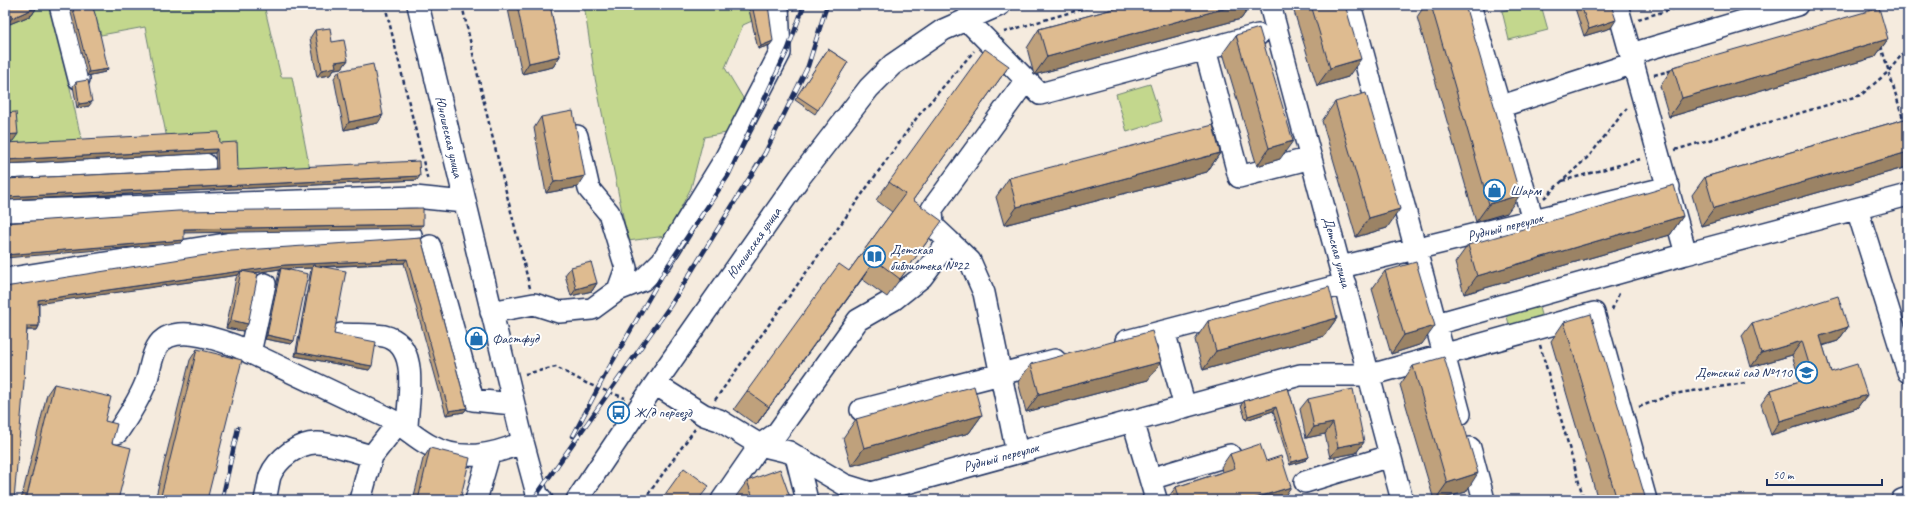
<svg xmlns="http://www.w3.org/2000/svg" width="1913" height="505" viewBox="0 0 1913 505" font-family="Caveat,sans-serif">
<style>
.green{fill:#c3d78d;stroke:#6f8376}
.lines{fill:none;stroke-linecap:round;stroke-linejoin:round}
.minor-casing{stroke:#1b2f5e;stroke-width:24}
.path{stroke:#1b2f5e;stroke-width:2.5;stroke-dasharray:4 3;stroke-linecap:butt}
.minor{stroke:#fff;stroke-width:21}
.rail-casing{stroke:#1b2f5e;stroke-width:4.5}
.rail{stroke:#fff;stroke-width:3;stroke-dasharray:9;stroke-linecap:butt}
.wall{fill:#bfa17c;stroke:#1b2f5e}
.shaded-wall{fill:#9b8365;stroke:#1b2f5e}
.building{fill:#debb90;stroke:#1b2f5e}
.labels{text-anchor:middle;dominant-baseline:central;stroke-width:4;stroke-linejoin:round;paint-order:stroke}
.street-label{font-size:14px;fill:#1b2f5e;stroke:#fff}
.poi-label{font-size:14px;fill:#1b2f5e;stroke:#fff;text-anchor:start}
</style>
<rect width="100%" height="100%" fill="#f5ebde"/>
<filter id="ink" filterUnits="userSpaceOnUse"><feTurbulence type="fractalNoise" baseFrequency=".025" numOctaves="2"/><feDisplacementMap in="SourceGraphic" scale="8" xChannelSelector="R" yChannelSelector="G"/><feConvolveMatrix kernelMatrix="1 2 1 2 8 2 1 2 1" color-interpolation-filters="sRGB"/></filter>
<g filter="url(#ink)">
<!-- green -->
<path class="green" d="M5,5H52L82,143L5,147Z
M92,5H264L281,77H292L310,170L236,173L234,146L167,139L145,27L101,35Z
M584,5H748L752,21L743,25L725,68L743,98L732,132L704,137L691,188L666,236L628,241L595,78Z
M1525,5H1541L1548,30L1509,40L1502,11Z
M1150,84L1162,121L1127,132L1116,94Z
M1537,301L1542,318L1510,327L1505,310Z"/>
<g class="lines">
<defs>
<path id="minor" d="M60,5L79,79
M418,5L523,442L537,494L542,500
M1270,5L1402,500
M1350,5L1460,414
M1470,5L1533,220
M1617,5L1686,254L1908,195
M966,19L1040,94L1258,35
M1205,49L1239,177L1311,158
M1631,54L1797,5
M1499,107L1634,63
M577,136L589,189L609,213L626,268L618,290
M5,173L205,164
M1857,209L1908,372
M5,211L415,197L464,202
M949,241L970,261L984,293L1017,453
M430,246L473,400L513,404
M1341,267L1669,187
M5,279L238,242L411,235
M491,312L534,304L559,312L592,309L618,290L643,280L662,261L725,159L780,53L778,5
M1436,324L1686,254
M1164,331L1185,407
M341,334C355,335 370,334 384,336C422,344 407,402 407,429
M1126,341L1345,284
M250,353L265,284
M655,384L704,415L719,420L760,445L789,452L845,485L871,493L1300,375H1370L1594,313L1646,500
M861,410L1055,360
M1133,421L1156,499L1153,500
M117,433C128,417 139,400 146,382C150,371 151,357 157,347C171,322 216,339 236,346L388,418C403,425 414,437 429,445C460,462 492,456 523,442
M1470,448L1484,500
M796,456L807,500
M1150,479L1230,455
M1305,482L1390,456
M265,500C267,492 268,484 270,476C277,459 299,442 318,443C336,444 355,452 372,456
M360,500L372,456L398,423
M476,500L489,455
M577,500L655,384L800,177L869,88L892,65L943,30L1000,5
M722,500L760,445L777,433L858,320L893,300L922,277L949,241L933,226L932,209L1026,80
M1902,500L1908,498"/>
</defs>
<!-- minor casing -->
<use href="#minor" class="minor-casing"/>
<!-- path -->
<path class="path" d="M385,5L428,181
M462,5L486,111L530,288
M1870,5L1872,12
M1638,19L1687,5
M1004,32L1095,5
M1881,46L1904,122
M1654,75L1673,70
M1675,150L1861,95L1888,72L1908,47
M1562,181L1641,159
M1544,198L1590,155L1627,108
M1612,310L1620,291
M1540,345L1584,500
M525,374L556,367L588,384L625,398
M715,400L918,116L974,51
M1639,407L1673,394L1745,383
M644,500L695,429"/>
<!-- minor -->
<use href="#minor" class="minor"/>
<defs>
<path id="rail" d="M573,436L606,373L667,267L728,176L788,49L804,5
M222,500L238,428
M533,500L670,306L765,153L808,66L827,5"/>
</defs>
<!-- rail casing -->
<use href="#rail" class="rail-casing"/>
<!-- rail -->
<use href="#rail" class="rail"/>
</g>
<!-- wall -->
<path class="wall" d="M5,5H36L37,7L32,15L7,25L5,20Z
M69,5H92L105,72L87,76Z
M511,5H550L560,56L553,67L522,74L508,9Z
M748,5H768L770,45L758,49Z
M1128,5H1251L1241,19L1034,75L1027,48L1039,29Z
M1292,5H1345L1348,77L1317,86Z
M1425,5H1465L1507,213L1476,222L1417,17Z
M1574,5H1611V28L1584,36Z
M315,30L332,42L348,60L342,68L334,69L330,75L317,77L310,38Z
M1236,35L1280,159L1257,166L1223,53Z
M1888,39L1875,57L1669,117L1660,86L1673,67Z
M828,49L848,62L815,114L795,100Z
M1009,66L913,200L929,239L887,297L862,279L756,425L734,409L747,391L849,271L892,212L876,200L889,182Z
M339,71L378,123L344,130L334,78Z
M76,82L89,106L77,108L73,86Z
M1335,102L1387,228L1356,237L1322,121Z
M541,117L578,187L546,193L534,128Z
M1908,118V165L1907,167L1701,226L1692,195L1705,177Z
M5,143H220L238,170L417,180L5,200V179L216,169L215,153L5,164Z
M1220,153L1207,172L1004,225L996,197L1009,178Z
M1683,216L1670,235L1464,294L1455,263L1468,245Z
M421,238L467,408L464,412L446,415L404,263L324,267L334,334L369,370L295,356L311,269L312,268L285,269L291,344L265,339L279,272L280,269L253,273L243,331L226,328L236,278L238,275L39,303V326L37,330H27L5,500V344L6,308L5,287Z
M571,267L597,283L592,291L571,296L565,275Z
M1385,271L1422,344L1391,354L1372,289Z
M1337,318L1324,336L1203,370L1195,340L1208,321Z
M1564,322L1646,500H1598L1551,341Z
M1752,323L1848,327L1838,341L1823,346L1831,372L1867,395L1857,408L1771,435L1761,404L1771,390L1800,381L1792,355L1751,367L1742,336Z
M197,349L207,500H155L190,360Z
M1031,364L1148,380L1026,412L1018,382Z
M1413,366L1466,492L1437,500H1434L1400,385Z
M54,384L105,421L112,443L118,500H21L47,394Z
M1288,388L1309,457L1306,460L1290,465L1273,411L1246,420L1241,405L1244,401Z
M1308,399L1364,442L1356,453L1330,458L1325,434L1306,438L1300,409Z
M982,415L969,433L851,466L843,438L856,419Z
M430,448L460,500H413L423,459Z
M1230,454L1266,461L1282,500H1166L1176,487L1222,472L1221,467Z
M747,481L791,500H735L734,499Z"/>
<!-- shaded-wall -->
<path class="shaded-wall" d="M787,5H790L797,7L794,10L785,8Z
M1237,5H1251L1241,19L1034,75L1047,57Z
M37,7L32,15L7,25L12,18Z
M1616,20L1611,28L1584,36L1589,29Z
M1888,39L1875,57L1669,117L1682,98Z
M773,41L770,45L758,49L761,46Z
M560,56L553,67L522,74L529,63Z
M1361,59L1348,77L1317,86L1330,68Z
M348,60L342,68L334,69L330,75L317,77L322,70L335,62Z
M108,69L105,72L87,76L89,72Z
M92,102L89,106L77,108L79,104Z
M383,115L378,123L344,130L349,122Z
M18,134L13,141L5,142V135Z
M1293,141L1280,159L1257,166L1269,148Z
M217,149L215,153L5,164V160Z
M1908,152V165L1907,167L1701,226L1714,208Z
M1220,153L1207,172L1004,225L1017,207Z
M420,176L417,180L5,200V197Z
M585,176L578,187L546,193L554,182Z
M1520,195L1507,213L1476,222L1489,204Z
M1400,209L1387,228L1356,237L1369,218Z
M1683,216L1670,235L1464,294L1477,276Z
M423,225L420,229L181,233L184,229Z
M184,240L181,243L5,258V255Z
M407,259L404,263L313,267V265L312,268L281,269V268L280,269L241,275V271L285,265Z
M875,260L862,279L756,425L769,407Z
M241,271L238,275L36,304L38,300Z
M597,283L592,291L571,296L576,289Z
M9,304L6,308H5V305Z
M1337,318L1324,336L1203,370L1216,351Z
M231,320L248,324L243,331L226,328Z
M27,326H39L37,330H24Z
M1435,326L1422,344L1391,354L1404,335Z
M1848,327L1838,341L1810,349L1820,336Z
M267,335L294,341L291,344L265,339Z
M1802,341L1792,355L1751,367L1761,353Z
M297,352L372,366L369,370L295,356Z
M1161,362L1148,380L1026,412L1039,394Z
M1867,395L1857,408L1771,435L1780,421Z
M1276,407L1273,411L1246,420L1248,416Z
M467,408L464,412L446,415L449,411Z
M982,415L969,433L851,466L864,448Z
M1333,423L1325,434L1306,438L1314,427Z
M1364,442L1356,453L1330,458L1338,447Z
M1309,457L1306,460L1290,465L1292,462Z
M1478,473L1466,492L1437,500H1435L1447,483Z
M1291,487L1282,500H1249Z"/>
<!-- building -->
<path class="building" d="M7,5H36L37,7L12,18Z
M72,5H92L96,17L108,69L89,72Z
M517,5H550L560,56L529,63Z
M752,5H768L773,41L761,46Z
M1128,5H1237L1047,57L1039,29Z
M1311,5H1345L1361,59L1330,68Z
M1431,5H1465L1520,195L1489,204Z
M1581,5H1611L1616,20L1589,29Z
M1879,8L1888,39L1682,98L1673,67Z
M330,28L332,42L344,40L348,60L335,62L336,67L322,70L315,30Z
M1259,28L1293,141L1269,148L1236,35Z
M828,49L848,62L818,110L797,96Z
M985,49L1009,66L913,200L942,221L900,279L875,260L769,407L747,391L839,264L849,271L905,194L889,182Z
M373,64L383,115L349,122L339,71Z
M88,80L92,102L79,104L76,82Z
M1366,93L1400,209L1369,218L1335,102Z
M573,111L585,176L554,182L541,117Z
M16,112L18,134L5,135V113Z
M1908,118V152L1714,208L1705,177Z
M1213,125L1220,153L1017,207L1009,178Z
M219,132L220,143L237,142L238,170L419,161L420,176L5,197V179L218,169L217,149L5,160V143Z
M1674,185L1683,216L1477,276L1468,245Z
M423,208V225L184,229V240L5,255V223L178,211Z
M421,238L467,408L449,411L407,259L285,265L243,271H241L38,300L39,326H27L24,382L14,500H5V405L9,304L5,305V287L231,251Z
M591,262L597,283L576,289L571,267Z
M1416,262L1435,326L1404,335L1385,271Z
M313,265L346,271L334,334L376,342L372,366L297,352Z
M281,268L308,274L294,341L267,335Z
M241,271L258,274L248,324L231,320Z
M1329,287L1337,318L1216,351L1208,321Z
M1838,296L1848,327L1820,336L1831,372L1857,364L1867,395L1780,421L1771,390L1813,377L1802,341L1761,353L1752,323Z
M1591,314L1646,500H1617L1564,322Z
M1152,331L1161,362L1039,394L1031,364Z
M197,349L242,360L207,500H160Z
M1444,357L1478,473L1447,483L1413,366Z
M54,384L111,397L105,421L117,424L112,443L131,448L118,500H26Z
M974,386L982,415L864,448L856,419Z
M1288,388L1309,457L1292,462L1276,407L1248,416L1244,401Z
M1353,389L1364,442L1338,447L1333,423L1314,427L1308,399Z
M1260,444L1266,461L1281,456L1291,487L1249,500H1180L1176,487L1235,468L1230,454Z
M430,448L470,458L460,500H418Z
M684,468L709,486L698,500H661Z
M780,469L791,500H754L747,481Z"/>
</g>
<!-- icons -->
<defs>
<symbol id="shop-ring" viewBox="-11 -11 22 22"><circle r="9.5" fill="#fff" stroke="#1f6fb2" stroke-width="1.5"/><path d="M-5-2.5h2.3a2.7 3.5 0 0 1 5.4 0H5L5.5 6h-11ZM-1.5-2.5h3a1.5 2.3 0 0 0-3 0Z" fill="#1f6fb2"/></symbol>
<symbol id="library-ring" viewBox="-11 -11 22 22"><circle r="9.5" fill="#fff" stroke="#1f6fb2" stroke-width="1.5"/><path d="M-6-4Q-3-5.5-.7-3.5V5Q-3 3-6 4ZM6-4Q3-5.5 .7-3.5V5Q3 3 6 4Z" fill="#1f6fb2"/></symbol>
<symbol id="school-ring" viewBox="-11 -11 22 22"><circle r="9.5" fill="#fff" stroke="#1f6fb2" stroke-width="1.5"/><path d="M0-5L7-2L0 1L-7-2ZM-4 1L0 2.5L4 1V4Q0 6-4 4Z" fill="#1f6fb2"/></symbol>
<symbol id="bus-ring" viewBox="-11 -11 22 22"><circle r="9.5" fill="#fff" stroke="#1f6fb2" stroke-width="1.5"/><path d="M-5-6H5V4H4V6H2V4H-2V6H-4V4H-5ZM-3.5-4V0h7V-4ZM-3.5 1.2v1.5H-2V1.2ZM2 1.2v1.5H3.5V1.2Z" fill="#1f6fb2"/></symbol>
</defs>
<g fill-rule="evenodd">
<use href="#shop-ring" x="1482" y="178" width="25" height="25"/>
<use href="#library-ring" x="862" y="244" width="25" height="25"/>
<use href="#shop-ring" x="464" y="326" width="25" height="25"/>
<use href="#school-ring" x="1794" y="360" width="25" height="25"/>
<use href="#bus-ring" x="606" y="400" width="25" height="25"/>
</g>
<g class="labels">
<!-- street labels -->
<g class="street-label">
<text transform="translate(449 137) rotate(77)">Юношеская улица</text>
<text transform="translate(1505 227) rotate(-14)">Рудный переулок</text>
<text transform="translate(754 243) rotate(-55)">Юношеская улица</text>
<text transform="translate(1337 252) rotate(75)">Детская улица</text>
<text transform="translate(1001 457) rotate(-15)">Рудный переулок</text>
</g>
<!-- poi labels -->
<g class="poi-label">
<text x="1510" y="190">Шарм</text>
<text x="890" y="249">Детская<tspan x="890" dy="16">библиотека №22</tspan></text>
<text x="492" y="338">Фастфуд</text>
<text x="1792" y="372" text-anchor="end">Детский сад №110</text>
<text x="634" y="412">Ж/д переезд</text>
</g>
</g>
<!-- margin -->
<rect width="1913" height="505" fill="none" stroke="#fff" stroke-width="20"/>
<rect x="10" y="10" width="1893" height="485" fill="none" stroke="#1b2f5e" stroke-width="1.5" filter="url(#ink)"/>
<!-- scale -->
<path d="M1767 479v6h115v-6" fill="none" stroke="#1b2f5e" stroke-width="2"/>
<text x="1773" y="479" font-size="12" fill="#1b2f5e" stroke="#ffffff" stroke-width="3" paint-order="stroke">50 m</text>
</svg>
